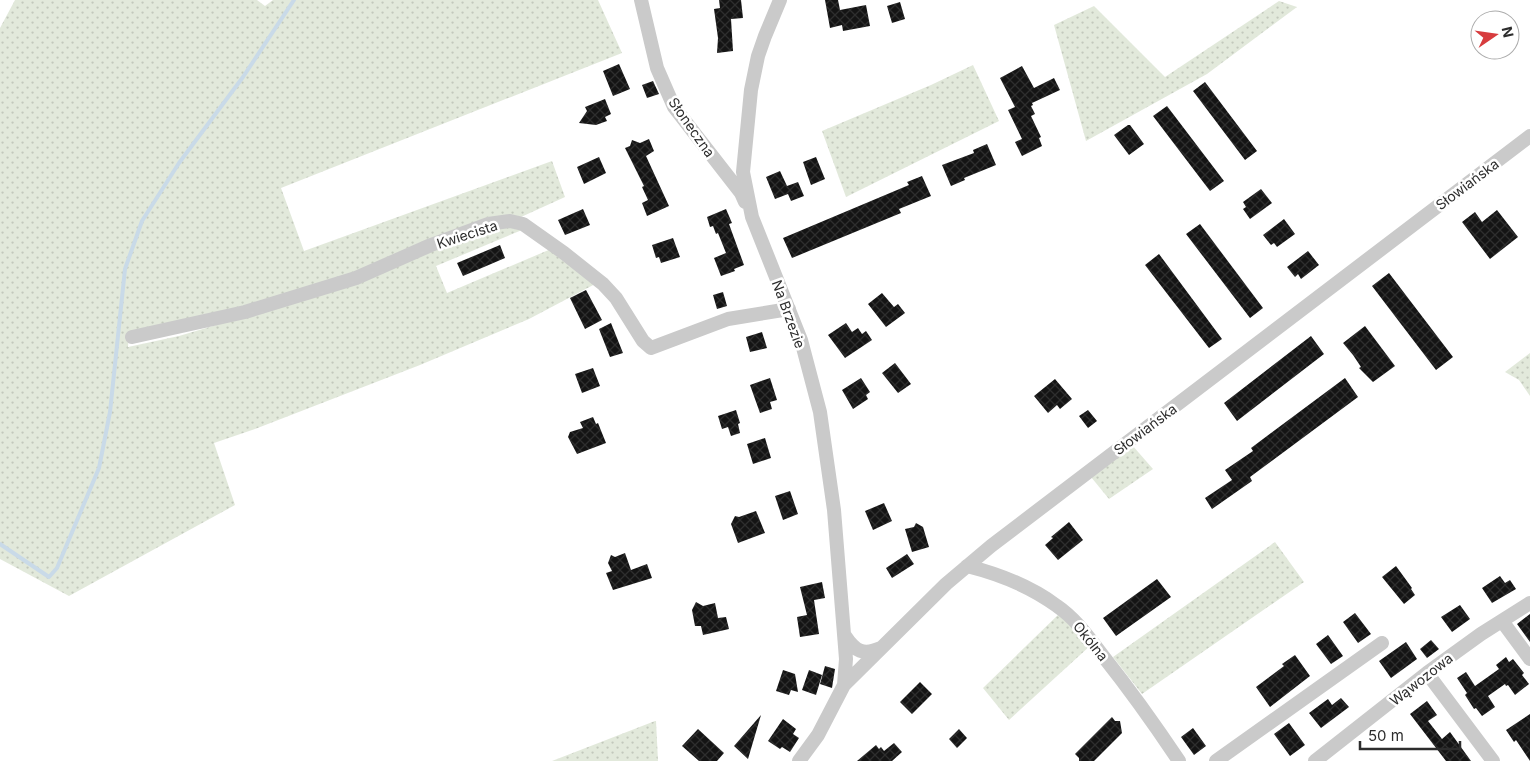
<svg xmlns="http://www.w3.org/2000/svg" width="1530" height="761" viewBox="0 0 1530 761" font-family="Inter,sans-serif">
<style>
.grass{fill:url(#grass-dots)}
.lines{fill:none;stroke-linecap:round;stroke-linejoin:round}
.stream{stroke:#c9dae8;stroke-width:4}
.building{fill:url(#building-cross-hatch)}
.street{stroke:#cacaca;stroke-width:14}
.labels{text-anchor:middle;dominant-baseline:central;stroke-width:5;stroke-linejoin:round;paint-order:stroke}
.street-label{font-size:14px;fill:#2d2d2d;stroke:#fff}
</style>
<defs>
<pattern id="grass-dots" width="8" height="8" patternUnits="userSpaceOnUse" patternTransform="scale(1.25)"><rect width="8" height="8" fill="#e2e9db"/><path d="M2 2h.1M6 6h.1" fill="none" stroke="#c2c8bc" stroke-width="1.8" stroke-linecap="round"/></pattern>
<pattern id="building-cross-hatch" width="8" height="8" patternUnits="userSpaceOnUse" patternTransform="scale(1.25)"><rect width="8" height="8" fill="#141414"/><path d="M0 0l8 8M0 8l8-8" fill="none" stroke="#2e2e2e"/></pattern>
</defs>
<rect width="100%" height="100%" fill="#fff"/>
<!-- grass -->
<path class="grass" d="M15,0H257L265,6L273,0H598L622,53L281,188L304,251L552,161L565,197L521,217L504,215C418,250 332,288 242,310C205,319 167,325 129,332L128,347L179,336L341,288L481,229L507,225L522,230L436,266L447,293L551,249L597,283L529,319L420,365L255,429L214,443L235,505L69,596L0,559V28Z
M1279,1L1297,7L1207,74L1086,141L1054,25L1094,6L1165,77Z
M973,65L999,121L846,197L822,131L931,85Z
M1530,353V396L1519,380L1505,372Z
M1132,445L1153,469L1109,499L1091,477Z
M1275,542L1304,582L1142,694L1113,657Z
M1060,613L1091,645L1009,720L983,688Z
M656,721L658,761H552L655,721Z"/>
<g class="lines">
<!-- stream -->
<path class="stream" d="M0,544L49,577L57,568L99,468L110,412L125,269L142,221L179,163L243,77L294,0"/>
</g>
<!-- building -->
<path class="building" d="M719,0H741L743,18L731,19L733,51L717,53L718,38L714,9L720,8Z
M825,0H838L840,10L866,5L870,26L843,31L842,25L830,28Z
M900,2L905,19L892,23L887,6Z
M619,64L630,89L613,96L603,71Z
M1022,66L1034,88L1054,78L1060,90L1032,103L1033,105L1031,106L1035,114L1031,116L1041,137L1039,138L1042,146L1022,156L1015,142L1022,139L1008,110L1015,107L1000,78Z
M653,81L659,94L647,98L642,85Z
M1205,82L1257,151L1245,160L1193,91Z
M605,99L611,114L605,117L607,121L596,125L579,123L587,111L585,107Z
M1167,106L1224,181L1210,191L1153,116Z
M1128,125H1130L1144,144L1129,155L1114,135Z
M649,139L654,151L646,156L669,206L647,216L642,203L648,200L642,187L644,186L625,148L630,146L632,140L640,143Z
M987,144L996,165L964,178L965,180L951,186L942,165L974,153L973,150Z
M599,157L606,173L584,184L577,167Z
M816,157L825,179L811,185L803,162Z
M780,171L787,186L798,182L804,196L791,201L788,194L775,199L766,177Z
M922,176L931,196L899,209L901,213L792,258L783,238L909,185L907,182Z
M1261,189L1272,203L1250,219L1243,209L1246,207L1243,202Z
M583,209L590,225L565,235L558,220Z
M726,209L732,223L729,224L733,235L744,265L734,269L735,271L721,276L714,258L726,253L718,233L716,234L713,226L710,227L707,217Z
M1497,210L1518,237L1490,259L1462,222L1475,212L1482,222Z
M1284,219L1295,234L1277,247L1274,243L1271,245L1263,235Z
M1200,224L1263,308L1250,318L1186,234Z
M673,238L680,257L661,263L659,257L656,258L652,245Z
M500,245L505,258L463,276L457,263Z
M1308,251L1319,265L1301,279L1298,274L1295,277L1287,267Z
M1159,254L1222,339L1209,348L1145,265Z
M1389,273L1453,357L1436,370L1372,286Z
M586,290L602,320L585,329L570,298Z
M723,292L727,306L717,309L713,295Z
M882,293L894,307L898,304L905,313L886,327L868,304Z
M611,323L623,353L610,357L599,329Z
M846,323L852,332L858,328L862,334L866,331L872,340L845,358L828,335Z
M1365,326L1395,366L1373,382L1359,368L1361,367L1353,355L1343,343Z
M762,332L767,348L750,352L746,337Z
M1311,336L1324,354L1237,421L1224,403Z
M895,363L911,384L898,393L882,373Z
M593,368L600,386L582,393L575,374Z
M770,378L777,400L770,402L772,409L760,413L750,385Z
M861,378L870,392L866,395L868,399L853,409L842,390Z
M1345,378L1358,397L1250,477L1252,481L1212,509L1205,498L1232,480L1225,470L1253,451L1251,448Z
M1055,379L1072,399L1060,409L1057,405L1048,413L1034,396Z
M736,410L740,423L738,424L740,433L731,436L728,427L722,429L718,416Z
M1088,410L1097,421L1088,428L1079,416Z
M593,417L596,424L598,423L606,443L577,454L568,437L570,432L583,428L580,422Z
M765,438L771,458L753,464L747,444Z
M790,491L798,514L783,520L775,496Z
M884,503L892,521L873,530L865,511Z
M756,511L765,533L738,543L731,524L735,516L739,517Z
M1069,522L1083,540L1058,560L1045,545L1053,538L1051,537Z
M916,523L923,527L929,547L912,552L905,529L914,527Z
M625,553L631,570L647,564L652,578L613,590L606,573L612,571L608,563L611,555L615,557Z
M907,554L914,564L892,578L886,568Z
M1396,566L1412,588L1411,589L1415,595L1404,604L1382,577Z
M1500,576L1505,583L1510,580L1516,589L1492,603L1482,588Z
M1157,579L1171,597L1116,636L1103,618Z
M822,582L825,598L814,600L819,634L800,637L797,617L807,615L800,587Z
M696,602L703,606L715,603L718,618L726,617L729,629L703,635L701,626H695L692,610Z
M1460,605L1470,619L1452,632L1441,617Z
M1355,613L1371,634L1358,643L1343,622Z
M1530,614V642L1517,624Z
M1328,635L1343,656L1331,664L1316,644Z
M1431,640L1439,649L1427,658L1420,649Z
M1406,642L1417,659L1391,678L1379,661Z
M1295,655L1310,676L1270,707L1256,687L1284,666L1282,664Z
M1506,657L1509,662L1513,659L1524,673L1522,675L1529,684L1515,695L1508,685L1506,686L1505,684L1488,696L1495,707L1482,716L1476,708L1474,709L1465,695L1467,693L1457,678L1466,672L1475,686L1499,669L1496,665Z
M825,666L835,669L832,688L820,684Z
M783,670L795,674L798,692L791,690L789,695L776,691Z
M809,670L822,675L816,695L802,690Z
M920,682L932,694L912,714L900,702Z
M1341,698L1349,707L1321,728L1309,713L1328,699L1332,705Z
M1427,701L1437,715L1428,721L1442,739L1450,732L1471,761H1446L1410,714Z
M1530,714V761L1516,740L1514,742L1506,730Z
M761,715L748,759L734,746Z
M1112,717L1115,721H1120L1122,733L1094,761H1079V758L1075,754Z
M783,719L796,729L793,734L799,738L790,752L782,747L780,749L768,741Z
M1289,723L1305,745L1290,756L1274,734Z
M1193,728L1206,746L1194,755L1181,737Z
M698,729L724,753L717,761H699L682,746Z
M959,729L967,738L957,748L949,739Z
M894,743L902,752L892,761H857L876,745L879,749L881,747L884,751Z"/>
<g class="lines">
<!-- street -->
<path class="street" d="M641,0L657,68L674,107L741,193L745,202
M780,0L765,36L758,56L751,90L743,172L752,217L801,340L820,412L834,510L846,659L844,685
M132,337L245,312L356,278L431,245L488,224L510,221L523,224L564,253L603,284L616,298L643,341L651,348L728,319L789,309
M967,566C999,574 1030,586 1057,606C1076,619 1089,638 1103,656C1130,690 1155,725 1179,761
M1502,621L1530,659
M845,636C855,651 863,656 881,648
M1427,673L1493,761
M799,761L818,735L844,685L946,584L991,546L1530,136
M1216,761L1382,643
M1315,761L1427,673L1481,634L1530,603"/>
</g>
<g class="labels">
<!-- street labels -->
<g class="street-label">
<text transform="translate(692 127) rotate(55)">Słoneczna</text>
<text transform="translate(1467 184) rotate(-37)">Słowiańska</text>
<text transform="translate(467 234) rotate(-18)">Kwiecista</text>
<text transform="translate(789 314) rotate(70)">Na Brzezie</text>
<text transform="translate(1145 429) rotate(-37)">Słowiańska</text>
<text transform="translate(1091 641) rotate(51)">Okólna</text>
<text transform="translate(1421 679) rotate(-38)">Wąwozowa</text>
</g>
</g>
<!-- north arrow -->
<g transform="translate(1495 35) rotate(77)"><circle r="24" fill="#ffffff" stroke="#ababab"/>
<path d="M0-4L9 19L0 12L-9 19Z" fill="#d73c3e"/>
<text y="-8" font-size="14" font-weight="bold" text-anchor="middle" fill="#2d2d2d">N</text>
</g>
<!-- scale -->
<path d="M1360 741v8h100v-8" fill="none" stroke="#2d2d2d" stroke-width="2.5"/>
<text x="1368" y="741" font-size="15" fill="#2d2d2d" stroke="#ffffff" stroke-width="4" paint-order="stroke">50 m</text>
</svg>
